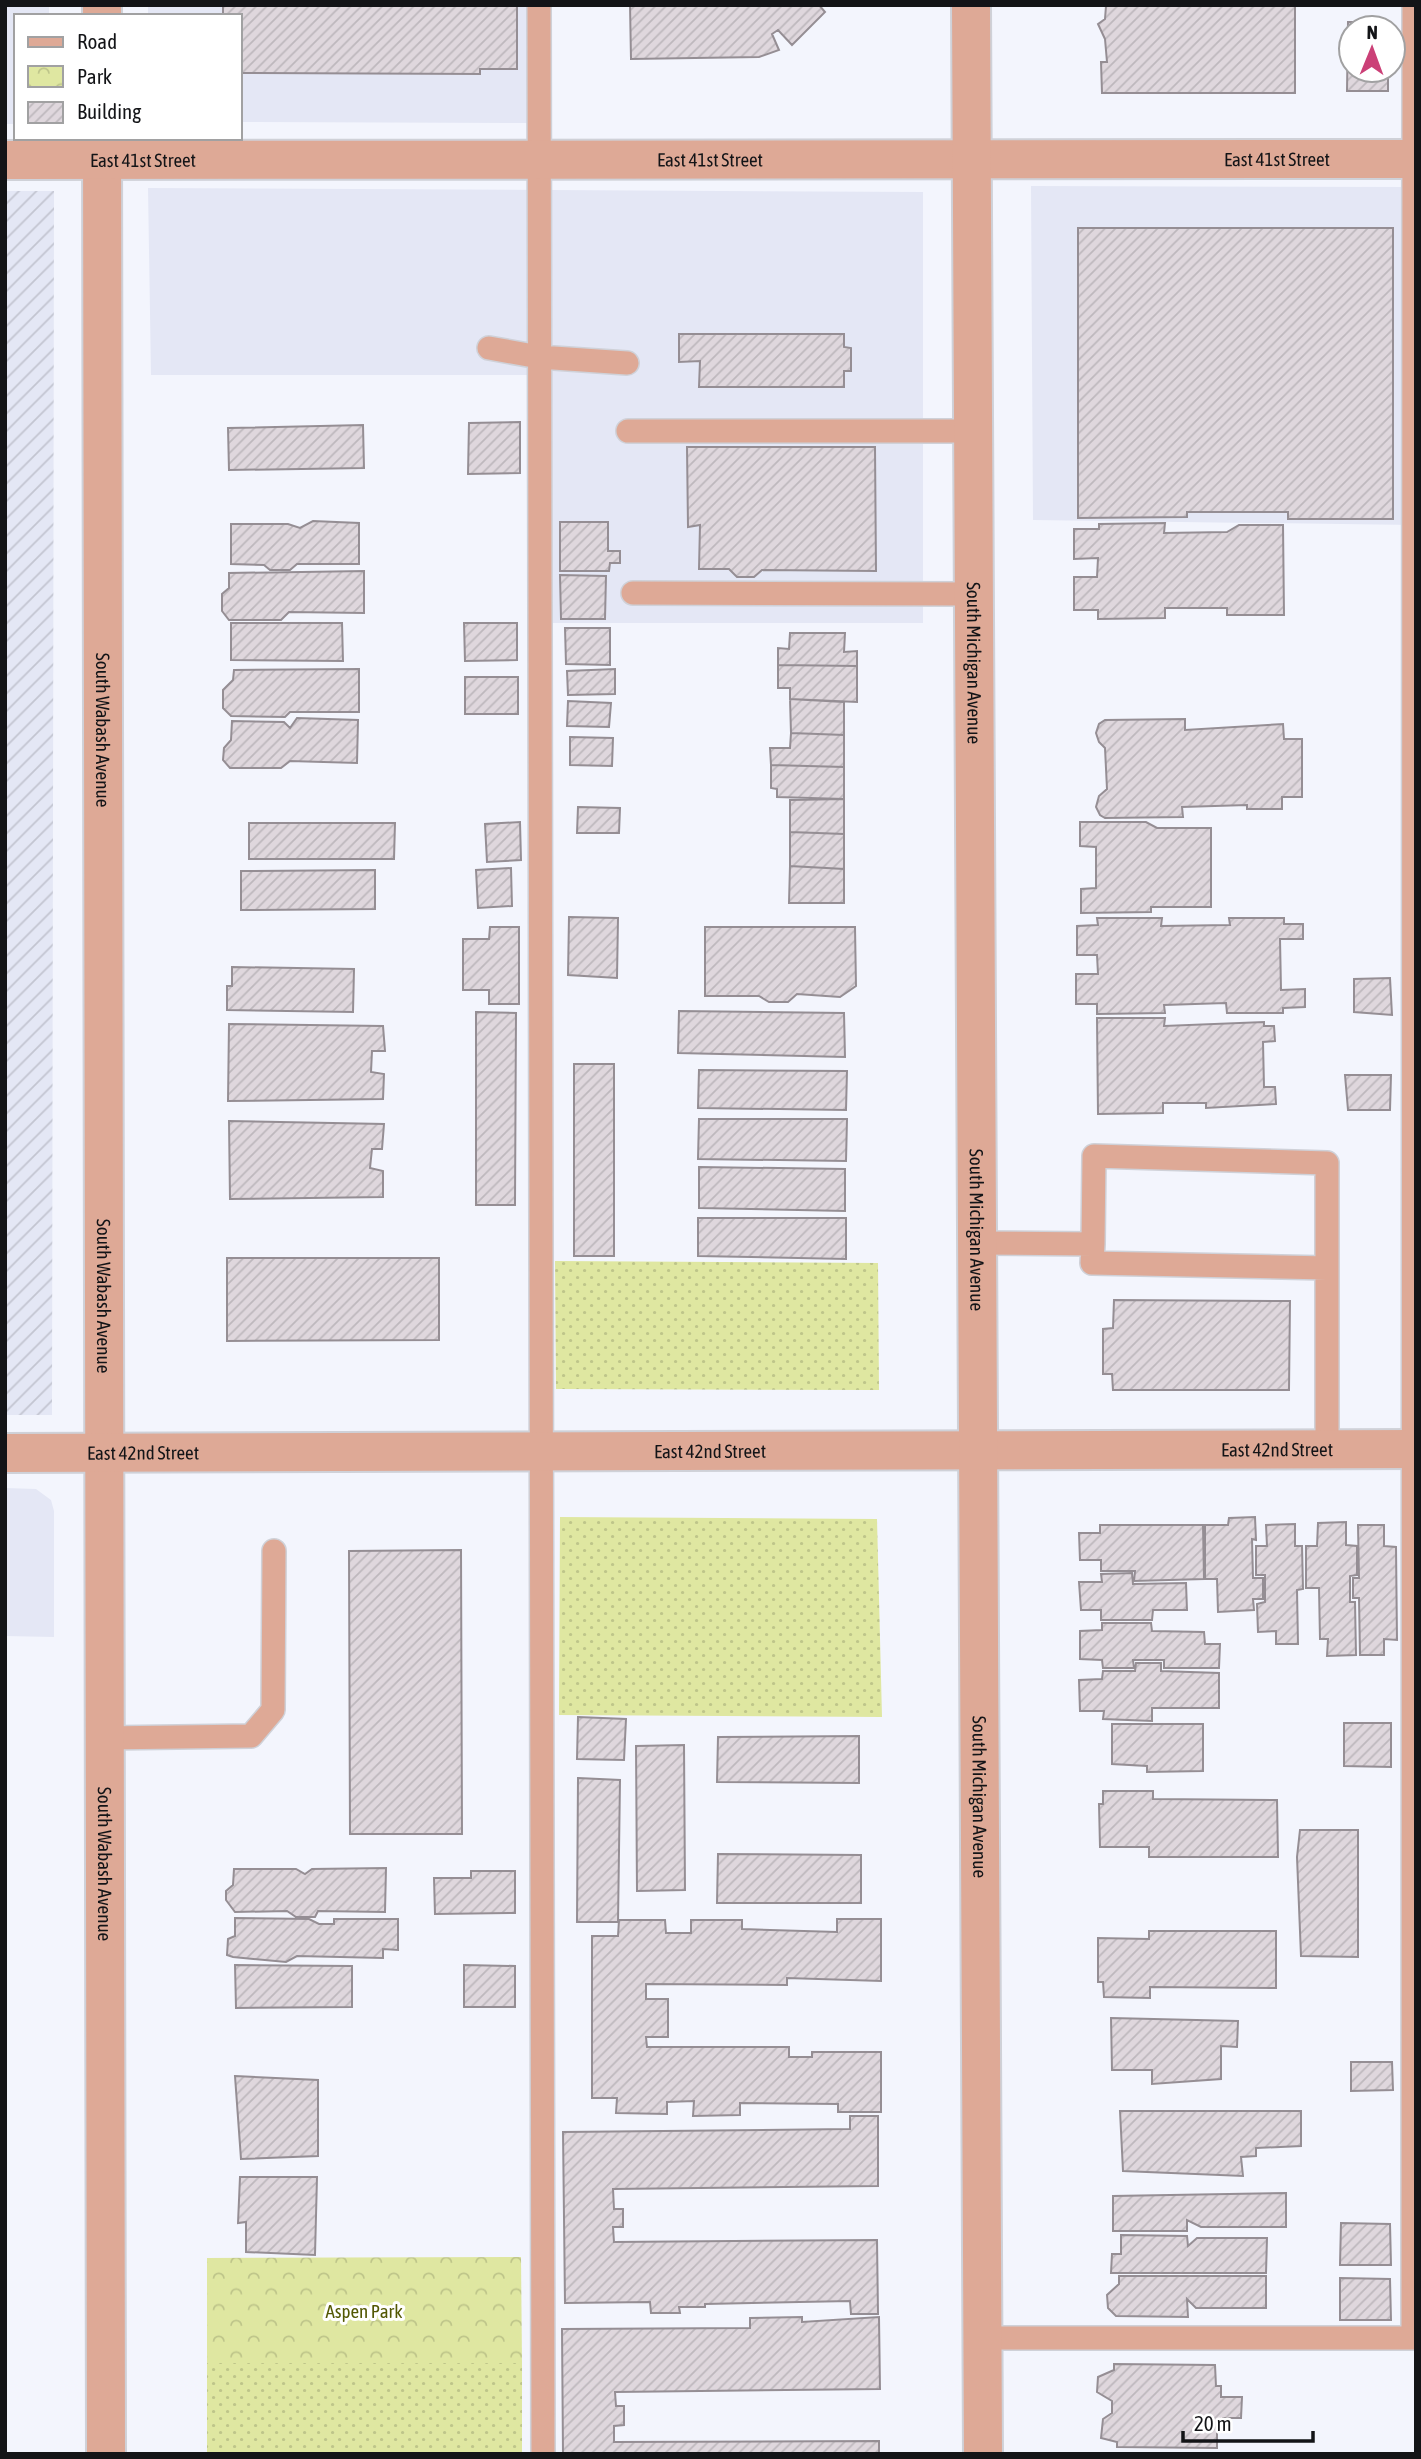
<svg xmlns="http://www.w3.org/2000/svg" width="1421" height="2459" viewBox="0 0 1421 2459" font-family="'Asap Condensed',sans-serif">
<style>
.built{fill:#e4e7f5}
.industrial{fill:url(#industrial-furrows)}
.grass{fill:url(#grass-dots)}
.park{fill:url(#park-crowns)}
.building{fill:url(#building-hatch);stroke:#958e94;stroke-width:2}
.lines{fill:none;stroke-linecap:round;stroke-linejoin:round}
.service-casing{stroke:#cfd1d8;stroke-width:26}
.minor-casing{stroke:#cfd1d8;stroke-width:42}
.tertiary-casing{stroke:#cfd1d8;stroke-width:42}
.service{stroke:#dea996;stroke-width:23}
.minor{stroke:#dea996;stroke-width:38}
.tertiary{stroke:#dea996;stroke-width:38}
.labels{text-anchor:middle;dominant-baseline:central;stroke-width:6;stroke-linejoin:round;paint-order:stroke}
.street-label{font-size:19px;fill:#131417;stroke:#fff}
.park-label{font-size:19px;fill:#535804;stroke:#fff}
</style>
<defs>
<pattern id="industrial-furrows" width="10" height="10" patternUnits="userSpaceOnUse" patternTransform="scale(1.75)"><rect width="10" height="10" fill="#e4e7f5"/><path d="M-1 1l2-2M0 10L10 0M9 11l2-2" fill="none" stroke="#c3c5d1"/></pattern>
<pattern id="grass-dots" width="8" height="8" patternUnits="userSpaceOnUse" patternTransform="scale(1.75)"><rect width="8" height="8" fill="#dfe7a1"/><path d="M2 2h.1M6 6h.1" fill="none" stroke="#bec58a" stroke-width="1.8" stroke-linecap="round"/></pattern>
<pattern id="park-crowns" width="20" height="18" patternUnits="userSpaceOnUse" patternTransform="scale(1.75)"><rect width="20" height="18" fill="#dfe7a1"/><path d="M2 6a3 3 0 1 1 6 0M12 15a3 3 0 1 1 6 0" fill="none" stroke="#bec58a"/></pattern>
<pattern id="building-hatch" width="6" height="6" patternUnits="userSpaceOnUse" patternTransform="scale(1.75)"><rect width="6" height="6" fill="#dfd7dd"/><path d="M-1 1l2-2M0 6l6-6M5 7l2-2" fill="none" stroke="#beb8bd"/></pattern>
</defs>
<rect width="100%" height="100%" fill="#f3f5fd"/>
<!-- built -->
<path class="built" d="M5,5H49V16H16V124H5Z
M148,5H539V123L240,122V16H148Z
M1031,186L1413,187L1414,525L1033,520Z
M148,188L923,192V623H540L539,375H151Z
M5,1488L36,1489L51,1500L54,1511V1637L5,1636Z"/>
<!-- industrial -->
<path class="industrial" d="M5,191H54V200L52,1415H5Z"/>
<!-- grass -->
<path class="grass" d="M555,1261L878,1263L879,1390L556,1389Z
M560,1517L877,1519L882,1717L559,1715Z
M207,2363H522V2454H207Z"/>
<!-- park -->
<path class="park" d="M521,2257L522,2363H207V2258Z"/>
<!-- building -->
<path class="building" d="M223,5H517V69H480V74L240,73V16H223Z
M630,5H819L825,12L792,45L778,30L772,34L779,50L759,57L631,59Z
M1106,6H1295V93H1102L1101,62H1107L1105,39L1098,24L1105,19Z
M1348,22H1389V28H1351V70H1388V91H1347Z
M1078,228H1393V519H1288V512H1187V517L1078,518Z
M679,334H844V347L851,348V371H844V387H699L700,361L679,362Z
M520,422V473L468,474L469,423Z
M363,425L364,468L229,470L228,428Z
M687,447H875L876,571L762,570L754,577H737L729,569H699L700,525L688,527Z
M313,521L359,523V564H297L290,570H270L264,565L231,564V524H288L300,528Z
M560,522H608V551H620V563H610L609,571H560Z
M1165,523L1164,533L1227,532L1239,525H1283L1284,615H1227V608H1165V618L1098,619V610H1074V577H1097L1098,558L1074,559V529H1099V524Z
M364,571V613L289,612L281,620H229L222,611V594L229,588V573Z
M560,575L606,576L605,619H561Z
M231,623H342L343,661L231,660Z
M464,623H517V660L465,661Z
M565,628H610V665L566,664Z
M790,633H845L844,652L857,651V666L778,665V648L789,649Z
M778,665L857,666V702L790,699V688H778Z
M359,669V712H290L285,717L231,716L223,708V690L233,680L234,670Z
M615,669V694L568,695L567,671Z
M465,677H518V714H465Z
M790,699L844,702V735L791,733Z
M568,701L611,703L609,727L567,726Z
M297,718L358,720L357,763L290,761L281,768H230L223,760L224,748L231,740L232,721L284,722L290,728Z
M1185,719V730L1283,724L1284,739H1302V797H1282V809H1247V805L1182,807L1183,817L1105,818L1100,815L1096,807L1099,796L1107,789L1105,748L1099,742L1096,733L1099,724L1105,720Z
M791,733L844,735V767L771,765L770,748H790Z
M570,737L613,738L612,766L570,765Z
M771,765L844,767V799L777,797V789L771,788Z
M844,799V834L790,832V800Z
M578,807L620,808L619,833H577Z
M520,822L521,860L487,862L485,824Z
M1080,822H1146L1157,828H1211V907H1151V912L1081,913V889L1096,888V847L1080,846Z
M249,823H395L394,859H249Z
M790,832L844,834V869L790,866Z
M790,866L844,869V903H789Z
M511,868L512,906L478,908L476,870Z
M375,870V909L241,910V871Z
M569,917L618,918L617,978L568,975Z
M1097,918H1162L1161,926L1230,925L1229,918H1284V924H1303V939H1280L1281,990L1305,989V1007L1283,1008V1013H1227L1226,1003L1164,1005L1165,1013L1097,1014V1004H1076V974H1098L1097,955H1077V926L1098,925Z
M490,927H519V1004H489V990H463V939H489Z
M705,927H855L856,986L840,997L797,994L788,1002H769L759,996H705Z
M232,967L354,969L353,1012L227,1010V986H232Z
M1390,978L1392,1015L1354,1012V979Z
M679,1011L844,1013L845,1057L678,1053Z
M476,1012L516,1013L515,1205H476Z
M1097,1018H1165L1164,1026L1264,1022V1026H1274L1275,1041L1263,1042L1264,1087H1275L1276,1104L1206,1108V1103H1163V1113L1098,1114Z
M229,1024L383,1026L385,1051H372L371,1072L384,1074L383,1099L228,1101Z
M574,1064H614V1256H574Z
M699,1070L847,1071L846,1110L698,1108Z
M1345,1075H1391L1390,1110H1348Z
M699,1119H847L846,1161L698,1159Z
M229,1121L384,1124L382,1149H372L370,1168L383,1171V1197L230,1199Z
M699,1167L845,1169V1211L699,1208Z
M698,1218H846V1259L698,1256Z
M227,1258H439V1340L227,1341Z
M1114,1300L1290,1301L1289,1390H1113L1112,1374H1103V1329L1113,1328Z
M1255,1517L1256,1540L1252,1539L1253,1578H1263V1599H1253L1254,1610L1218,1612L1217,1579H1205V1525H1228L1229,1518Z
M1346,1522V1545L1357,1546V1575L1350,1576V1602H1355L1356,1655L1327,1656L1328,1639H1320L1319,1588H1306V1546H1317L1318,1523Z
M1295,1524V1546H1302L1303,1589L1297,1590L1298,1644H1276V1631L1258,1632L1257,1604L1265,1602V1575H1256V1546H1267L1266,1525Z
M1100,1525H1203L1204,1579L1134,1581L1135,1571H1101V1560H1080L1079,1533H1100Z
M1358,1525H1384V1546L1396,1547L1397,1640L1384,1639V1655H1360L1359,1598H1353V1578H1359Z
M461,1550L462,1834H350L349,1551Z
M1132,1573L1133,1584L1186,1583L1187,1610H1153L1152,1620H1101V1610H1081L1079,1582H1102L1101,1574Z
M1102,1623H1151L1152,1631L1204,1632L1205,1644H1220L1219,1668H1164V1660H1133L1134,1668H1103L1102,1660L1080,1659V1631L1102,1630Z
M1136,1663H1161V1671L1219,1673V1708H1152V1721L1103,1719L1104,1711H1080L1079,1680L1102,1679L1103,1671H1135Z
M578,1717L626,1719L624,1760L577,1759Z
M1344,1723H1391V1767L1344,1766Z
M1112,1724H1203V1771L1147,1772V1766L1112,1764Z
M859,1736V1783L717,1782L718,1737Z
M684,1745L685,1890L637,1891L636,1746Z
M578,1778L620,1780L618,1922H577Z
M1103,1791H1153V1799L1277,1800L1278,1857H1149V1847H1100L1099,1804H1103Z
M1300,1830H1358V1957L1301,1956L1297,1857Z
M718,1854L861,1855V1903H717Z
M386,1868L385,1912L318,1911L315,1917H296L287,1911L235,1912L226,1900V1891L233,1885L234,1869H296L305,1874L312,1869Z
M471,1871H515V1913L435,1914L434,1878H471Z
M235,1918L309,1919L319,1924H334V1919H398V1950L383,1949V1958L297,1956L286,1962L233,1957L227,1955L228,1939L235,1936Z
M837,1919H881V1981L787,1978V1985L646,1984V1999H668V2037H646L647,2047H789V2057H812V2052H881V2112H838V2104L740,2103V2115L693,2116L694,2101L667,2102V2114L616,2113L617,2098H592V1936H618L619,1920H665L666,1933H691V1920H742V1929L837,1932Z
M1149,1931H1276V1988L1150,1987V1998L1104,1997L1103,1982H1098V1938L1149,1939Z
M235,1965L352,1966V2007L236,2008Z
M464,1965L515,1966V2007H464Z
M1111,2018L1238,2021L1237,2047L1221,2046V2079L1152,2084V2070H1112Z
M1351,2062H1392L1393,2090L1351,2091Z
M235,2076L318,2080V2156L241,2159Z
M1120,2111H1301V2146L1256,2148V2156L1241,2157L1243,2176L1123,2171Z
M850,2116H878V2186L613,2189L614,2209H623V2227H613L614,2242L877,2240L878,2314H851L850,2301L705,2304V2307H679L680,2313H651L650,2302L565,2303L563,2132L850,2129Z
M240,2177H317L315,2255L246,2252V2222L238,2223Z
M1286,2193V2227H1201L1187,2220V2231H1113V2196Z
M1341,2223L1390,2224L1391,2265H1340Z
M1121,2235L1187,2236L1188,2246L1197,2238H1267L1266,2273H1111L1112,2254H1121Z
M1119,2276H1266V2308H1196L1187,2299L1188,2317L1116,2316L1108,2308L1107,2295L1119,2284Z
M1340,2278L1390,2279L1391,2320H1340Z
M802,2317V2322L879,2317L880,2389L615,2392L616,2406H624V2425L614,2426V2442L879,2441V2454H563L562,2329L750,2328V2318Z
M1114,2364L1215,2365L1216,2386H1221V2397H1242L1241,2418H1223V2430H1217V2448L1117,2447V2442L1101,2438L1103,2419L1112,2413V2401L1097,2392L1098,2377L1114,2370Z"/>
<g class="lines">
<defs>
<path id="service" d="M539,5L543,2454
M489,348L539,357L627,363
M628,431H972
M633,593L973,594
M977,1243L1093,1244L1092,1263L1327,1268
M1093,1244L1094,1156L1327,1163V1449
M104,1738L251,1736L273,1710L274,1551
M982,2338H1416
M1413,2338L1414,5"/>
<g id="minor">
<path d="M102,5V16"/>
<path id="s1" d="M102,138L106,2454"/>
<path id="s2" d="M5,160L1416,159"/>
<path id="s3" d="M5,1453L1416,1449"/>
</g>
<g id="tertiary">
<path id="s4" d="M971,5L983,2454"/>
</g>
</defs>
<!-- service casing -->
<use href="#service" class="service-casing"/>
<!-- minor casing -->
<use href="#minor" class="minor-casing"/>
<!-- tertiary casing -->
<use href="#tertiary" class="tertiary-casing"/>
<!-- service -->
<use href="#service" class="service"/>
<!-- minor -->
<use href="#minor" class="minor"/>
<!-- tertiary -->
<use href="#tertiary" class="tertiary"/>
</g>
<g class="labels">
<!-- street labels -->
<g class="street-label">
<text stroke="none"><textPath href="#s2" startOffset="1272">East 41st Street</textPath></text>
<text stroke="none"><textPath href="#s2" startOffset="138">East 41st Street</textPath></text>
<text stroke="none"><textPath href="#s2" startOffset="705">East 41st Street</textPath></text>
<text stroke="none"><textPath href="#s4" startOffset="658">South Michigan Avenue</textPath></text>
<text stroke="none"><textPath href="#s1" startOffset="592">South Wabash Avenue</textPath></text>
<text stroke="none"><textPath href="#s4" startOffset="1225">South Michigan Avenue</textPath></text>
<text stroke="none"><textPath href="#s1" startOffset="1158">South Wabash Avenue</textPath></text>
<text stroke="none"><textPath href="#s3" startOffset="1272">East 42nd Street</textPath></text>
<text stroke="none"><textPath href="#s3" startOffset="705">East 42nd Street</textPath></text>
<text stroke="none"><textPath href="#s3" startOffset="138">East 42nd Street</textPath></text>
<text stroke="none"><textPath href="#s4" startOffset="1792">South Michigan Avenue</textPath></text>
<text stroke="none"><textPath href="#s1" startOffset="1726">South Wabash Avenue</textPath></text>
</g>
<!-- park labels -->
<g class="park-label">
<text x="364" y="2311">Aspen Park</text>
</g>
</g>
<!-- border -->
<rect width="1421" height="2459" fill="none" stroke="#131417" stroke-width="14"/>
<!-- legend -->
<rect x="14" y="14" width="228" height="126" fill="#ffffff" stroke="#a1a1a2" stroke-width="2"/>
<rect x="28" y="37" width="35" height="10" fill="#dea996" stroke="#a1a1a2" stroke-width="2"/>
<text x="77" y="49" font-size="21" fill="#131417">Road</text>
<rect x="28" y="66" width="35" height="21" fill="url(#park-crowns)" stroke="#a1a1a2" stroke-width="2"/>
<text x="77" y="84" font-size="21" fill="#131417">Park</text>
<rect x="28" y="102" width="35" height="21" fill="url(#building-hatch)" stroke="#a1a1a2" stroke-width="2"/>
<text x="77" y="119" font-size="21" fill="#131417">Building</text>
<!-- north arrow -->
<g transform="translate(1372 49) rotate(1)"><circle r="33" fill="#ffffff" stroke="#a1a1a2" stroke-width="2"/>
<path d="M0-5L12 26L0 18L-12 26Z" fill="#cb4077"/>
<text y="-10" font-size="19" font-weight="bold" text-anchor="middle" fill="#131417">N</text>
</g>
<!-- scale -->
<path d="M1183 2431v10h130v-10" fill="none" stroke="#131417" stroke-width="3.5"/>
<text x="1194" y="2431" font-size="21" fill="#131417" stroke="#ffffff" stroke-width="5" paint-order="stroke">20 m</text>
</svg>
